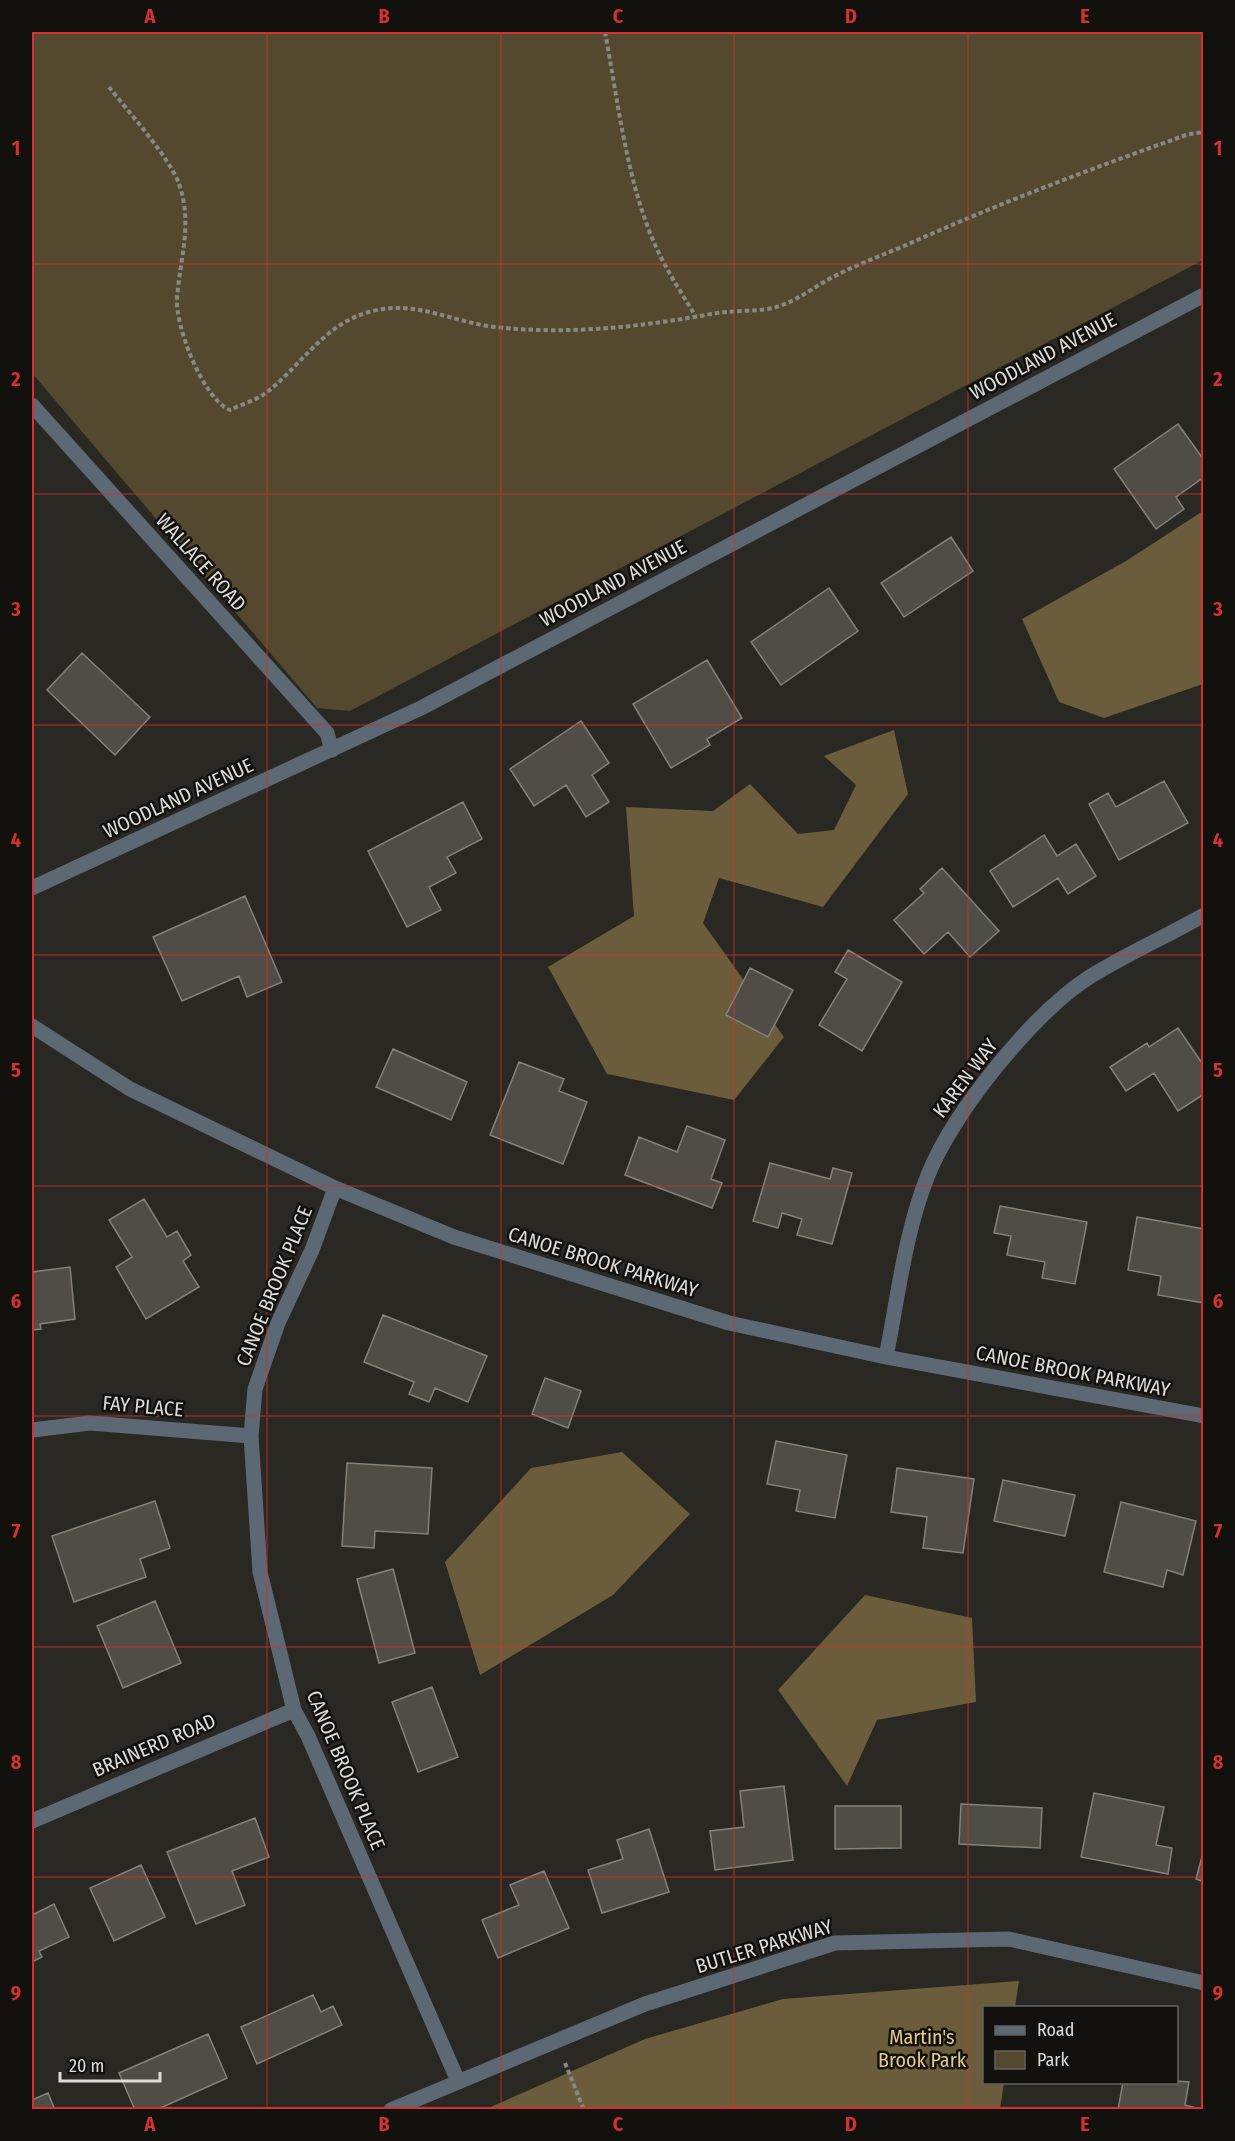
<svg xmlns="http://www.w3.org/2000/svg" width="1235" height="2141" viewBox="0 0 1235 2141" font-family="'Fira Sans Condensed',sans-serif">
<style>
.green{fill:#54492f}
.forest{fill:#6b5c3b}
.building{fill:#504d47;stroke:#84817a;stroke-width:1.5}
.lines{fill:none;stroke-linecap:round;stroke-linejoin:round}
.path{stroke:#8a8883;stroke-width:4;stroke-dasharray:4.5 3;stroke-linecap:butt}
.minor{stroke:#5c6974;stroke-width:15}
.grid{fill:none;stroke:#d63131;stroke-width:1.5;stroke-opacity:0.55}
.labels{text-anchor:middle;dominant-baseline:central;stroke-width:5;stroke-linejoin:round;paint-order:stroke}
.street-label{font-size:20px;fill:#dedcd8;stroke:#12110e}
.park-label{font-size:20px;fill:#e3c98d;stroke:#12110e}
.neatline{fill:none;stroke:#d63131;stroke-width:2}
.grid-label{font-size:20px;text-anchor:middle;font-weight:bold;fill:#d63131}
</style>
<rect width="100%" height="100%" fill="#2a2822"/>
<!-- green -->
<path class="green" d="M32,32H1203V260L350,711L317,708L32,373Z"/>
<!-- forest -->
<path class="forest" d="M1203,511V684L1104,718L1059,702L1022,619L1126,561Z
M894,730L908,794L823,907L719,878L703,923L784,1037L734,1100L607,1074L548,967L634,916L626,807L713,811L750,784L798,834L834,830L856,785L824,756Z
M622,1452L690,1514L613,1595L480,1675L445,1562L531,1468Z
M865,1595L972,1618L976,1702L877,1720L847,1786L778,1690Z
M1019,1981L1015,2007L984,2008V2082L1004,2083L1000,2109H486L645,2039L783,1999Z"/>
<!-- building -->
<path class="building" d="M1178,424L1204,460V477L1176,497L1184,509L1156,529L1114,469Z
M951,537L973,571L904,617L881,583Z
M829,588L858,631L781,685L751,642Z
M82,653L150,717L115,755L47,690Z
M707,660L742,718L707,739L710,745L671,768L633,704Z
M581,721L609,763L592,775L609,802L586,817L566,785L534,806L510,769Z
M1164,781L1188,823L1119,860L1089,804L1108,793L1116,807Z
M463,802L482,839L447,857L456,873L429,887L441,910L407,927L368,851Z
M1044,835L1057,856L1076,844L1096,876L1068,894L1058,878L1013,907L990,871Z
M942,868L999,931L970,957L948,932L924,954L894,920L924,893L920,889Z
M245,896L282,982L247,997L239,976L182,1001L153,937Z
M848,950L902,982L862,1051L819,1025L847,979L835,972Z
M750,968L793,990L768,1037L726,1015Z
M1178,1028L1204,1066V1094L1178,1111L1154,1073L1126,1091L1110,1067L1147,1043L1149,1047Z
M393,1049L467,1082L451,1120L376,1087Z
M519,1062L564,1079L559,1091L587,1102L563,1164L490,1135Z
M687,1126L725,1140L711,1179L722,1183L712,1208L625,1175L639,1137L677,1152Z
M770,1163L830,1179L833,1168L852,1173L832,1244L797,1235L802,1219L782,1213L778,1228L753,1221Z
M144,1199L167,1237L177,1231L191,1255L183,1261L199,1287L146,1319L116,1267L132,1257L109,1220Z
M1000,1206L1087,1222L1075,1284L1042,1278L1045,1262L1007,1255L1011,1236L994,1233Z
M1137,1217L1204,1229V1303L1158,1295L1161,1276L1128,1270Z
M70,1267L75,1319L40,1324L41,1329L32,1330V1272Z
M383,1315L487,1356L468,1402L435,1388L429,1402L409,1394L414,1382L364,1362Z
M545,1378L581,1391L568,1428L532,1414Z
M776,1441L847,1455L835,1518L796,1511L800,1490L767,1484Z
M347,1463L432,1468L428,1534L375,1531L374,1548L342,1546Z
M897,1468L974,1479L963,1553L923,1548L927,1517L891,1512Z
M1003,1480L1075,1495L1065,1536L994,1521Z
M155,1501L170,1548L140,1559L146,1577L74,1602L52,1536Z
M1121,1502L1196,1521L1183,1575L1167,1570L1163,1587L1104,1572Z
M393,1569L415,1653L379,1663L357,1579Z
M155,1601L181,1663L123,1688L97,1626Z
M432,1687L458,1757L418,1772L392,1702Z
M784,1786L793,1860L715,1870L710,1831L744,1827L740,1791Z
M1094,1793L1164,1807L1156,1845L1172,1848L1168,1874L1081,1857Z
M961,1804L1042,1808L1040,1848L959,1844Z
M835,1806H901V1848L835,1849Z
M255,1818L269,1857L232,1871L245,1905L196,1924L167,1852Z
M649,1829L669,1892L602,1913L588,1870L623,1859L617,1840Z
M1204,1849V1882L1196,1879Z
M141,1865L165,1917L114,1941L90,1888Z
M544,1871L569,1928L498,1958L482,1920L519,1905L510,1885Z
M54,1904L69,1937L39,1951L42,1957L32,1962V1915Z
M313,1995L321,2012L333,2006L342,2025L257,2064L241,2027Z
M208,2034L227,2078L156,2110H135L119,2073Z
M1176,2081L1189,2082L1185,2105L1204,2110H1118L1123,2082Z
M48,2093L55,2110H32V2100Z"/>
<g class="lines">
<!-- path -->
<path class="path" d="M605,32C618,101 627,185 657,249C668,273 683,295 696,317
M109,87C127,110 170,158 179,184C193,224 180,258 177,298C175,326 203,399 230,410C242,404 257,400 267,392C303,364 325,322 373,311C416,300 452,322 495,327C569,335 639,327 711,314C731,310 753,312 773,308C796,302 812,288 833,277C856,265 880,256 904,246C997,204 1093,168 1189,134L1204,132
M565,2063L584,2110"/>
<!-- minor -->
<path class="minor" d="M32,405L327,733L332,750
M32,888L421,708L1204,295
M32,1026L130,1089L335,1188L454,1237L729,1323L886,1357L1204,1416
M335,1188L312,1250L278,1323L255,1389L251,1436L260,1572L294,1710L308,1736L458,2081
M886,1357C898,1297 905,1232 928,1175C953,1112 1034,1012 1091,976C1127,954 1167,936 1204,915
M32,1430L90,1423L251,1436
M32,1821L294,1710
M391,2110L645,2004L835,1943L1009,1939L1204,1983"/>
</g>
<!-- grid -->
<path class="grid" d="M267,32V2110M501,32V2110M734,32V2110M968,32V2110M32,264H1204M32,494H1204M32,725H1204M32,955H1204M32,1186H1204M32,1416H1204M32,1647H1204M32,1877H1204"/>
<g class="labels">
<!-- street labels -->
<g class="street-label">
<text transform="translate(1043 356) rotate(-28)">WOODLAND AVENUE</text>
<text transform="translate(201 562) rotate(48)">WALLACE ROAD</text>
<text transform="translate(613 583) rotate(-28)">WOODLAND AVENUE</text>
<text transform="translate(178 798) rotate(-25)">WOODLAND AVENUE</text>
<text transform="translate(965 1078) rotate(-53)">KAREN WAY</text>
<text transform="translate(603 1262) rotate(17)">CANOE BROOK PARKWAY</text>
<text transform="translate(274 1286) rotate(-68)">CANOE BROOK PLACE</text>
<text transform="translate(1073 1371) rotate(11)">CANOE BROOK PARKWAY</text>
<text transform="translate(143 1406) rotate(5)">FAY PLACE</text>
<text transform="translate(154 1745) rotate(-23)">BRAINERD ROAD</text>
<text transform="translate(346 1770) rotate(67)">CANOE BROOK PLACE</text>
<text transform="translate(764 1946) rotate(-17)">BUTLER PARKWAY</text>
</g>
<!-- park labels -->
<g class="park-label">
<text x="922" y="2037">Martin's<tspan x="922" dy="23">Brook Park</tspan></text>
</g>
</g>
<!-- border -->
<rect width="1235" height="2141" fill="none" stroke="#12110e" stroke-width="66"/>
<!-- legend -->
<rect x="983" y="2006" width="195" height="78" fill="#12110e" stroke="#64625f" stroke-width="1.5"/>
<rect x="995" y="2026" width="30" height="9" fill="#5c6974" stroke="#64625f" stroke-width="1.5"/>
<text x="1037" y="2036" font-size="18" fill="#dedcd8">Road</text>
<rect x="995" y="2051" width="30" height="18" fill="#54492f" stroke="#64625f" stroke-width="1.5"/>
<text x="1037" y="2066" font-size="18" fill="#dedcd8">Park</text>
<!-- scale -->
<path d="M60 2072v9h100v-9" fill="none" stroke="#dedcd8" stroke-width="3"/>
<text x="69" y="2072" font-size="18" fill="#dedcd8" stroke="#12110e" stroke-width="4.5" paint-order="stroke">20 m</text>
<rect x="33" y="33" width="1169" height="2075" class="neatline"/>
<g class="grid-label">
<text x="150" y="23">A</text>
<text x="384" y="23">B</text>
<text x="618" y="23">C</text>
<text x="851" y="23">D</text>
<text x="1085" y="23">E</text>
<text x="16" y="155">1</text>
<text x="1218" y="155">1</text>
<text x="16" y="386">2</text>
<text x="1218" y="386">2</text>
<text x="16" y="616">3</text>
<text x="1218" y="616">3</text>
<text x="16" y="847">4</text>
<text x="1218" y="847">4</text>
<text x="16" y="1077">5</text>
<text x="1218" y="1077">5</text>
<text x="16" y="1308">6</text>
<text x="1218" y="1308">6</text>
<text x="16" y="1538">7</text>
<text x="1218" y="1538">7</text>
<text x="16" y="1769">8</text>
<text x="1218" y="1769">8</text>
<text x="16" y="2000">9</text>
<text x="1218" y="2000">9</text>
<text x="150" y="2131">A</text>
<text x="384" y="2131">B</text>
<text x="618" y="2131">C</text>
<text x="851" y="2131">D</text>
<text x="1085" y="2131">E</text>
</g>
</svg>
